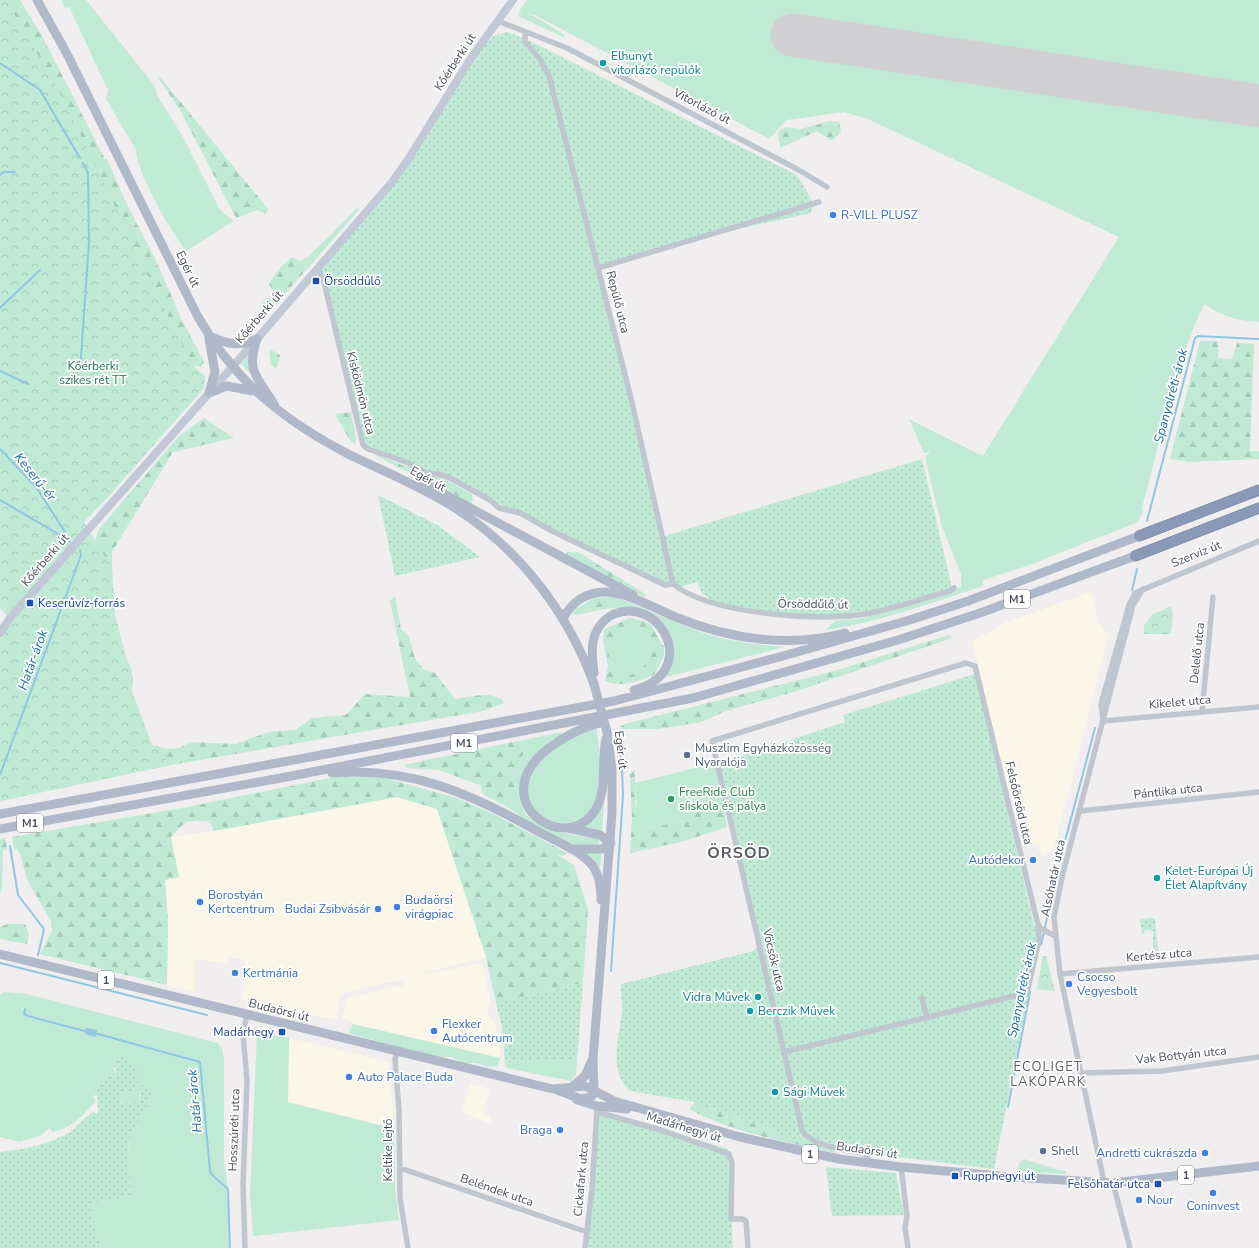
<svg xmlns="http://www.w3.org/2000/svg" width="1259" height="1248" viewBox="0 0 1259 1248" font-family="'Nunito Sans',sans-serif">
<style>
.commercial{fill:#faf7e8}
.grass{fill:#c0ead6;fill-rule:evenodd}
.forest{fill:url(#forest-firs);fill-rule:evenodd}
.park{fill:url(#park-crowns)}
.garden{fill:url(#garden-dots)}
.water{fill:#91c6e3}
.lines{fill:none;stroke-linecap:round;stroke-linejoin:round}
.stream{stroke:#91c6e3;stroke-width:2}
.runway{stroke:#d0d0d2;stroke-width:43}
.highway-casing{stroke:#7584a4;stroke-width:11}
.street{stroke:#c0c6ce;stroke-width:5.5}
.secondary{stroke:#c2c8d5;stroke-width:8}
.primary{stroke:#b0b9ca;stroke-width:9}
.highway{stroke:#8a99b8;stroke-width:10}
.primary-bridge{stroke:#b0b9ca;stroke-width:9}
.culture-dot{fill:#0f9aa8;stroke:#fff;stroke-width:1.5}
.shop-dot{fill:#3f7fe0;stroke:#fff;stroke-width:1.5}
.transit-dot{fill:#1a4fb4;stroke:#fff;stroke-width:1.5}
.service-dot{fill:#5c6f8a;stroke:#fff;stroke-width:1.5}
.leisure-dot{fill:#2e9e5b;stroke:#fff;stroke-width:1.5}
.labels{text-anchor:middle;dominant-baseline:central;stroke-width:3.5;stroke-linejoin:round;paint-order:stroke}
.shield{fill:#fff;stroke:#7f838b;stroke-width:1}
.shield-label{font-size:11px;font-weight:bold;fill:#484e59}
.culture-label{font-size:12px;fill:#0d838f;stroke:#fff;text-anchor:start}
.street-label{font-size:12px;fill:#484e59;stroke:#fff}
.shop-label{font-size:12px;fill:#366cbe;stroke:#fff;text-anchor:start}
.transit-label{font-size:12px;fill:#164399;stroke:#fff;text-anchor:start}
.park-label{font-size:12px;fill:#207356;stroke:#fff}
.service-label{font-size:12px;fill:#4e5e75;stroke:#fff;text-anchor:start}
.leisure-label{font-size:12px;fill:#27864d;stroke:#fff;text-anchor:start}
.water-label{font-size:13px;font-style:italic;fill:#1a6c9a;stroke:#fff}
.neighbourhood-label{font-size:13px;letter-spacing:1px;fill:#5b5d62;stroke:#fff}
.district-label{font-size:16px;font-weight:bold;letter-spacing:1px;fill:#5b5d62;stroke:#fff}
</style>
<defs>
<pattern id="forest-firs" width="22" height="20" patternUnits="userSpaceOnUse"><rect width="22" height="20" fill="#c0ead6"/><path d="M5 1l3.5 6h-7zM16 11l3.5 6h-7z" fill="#a6caba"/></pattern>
<pattern id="park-crowns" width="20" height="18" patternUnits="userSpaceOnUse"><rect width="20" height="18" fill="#c0ead6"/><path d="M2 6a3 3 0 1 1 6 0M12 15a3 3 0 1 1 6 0" fill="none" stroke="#a6caba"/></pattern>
<pattern id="garden-dots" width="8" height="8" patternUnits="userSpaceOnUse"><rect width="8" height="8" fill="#c0ead6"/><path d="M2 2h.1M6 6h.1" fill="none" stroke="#a6caba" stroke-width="1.8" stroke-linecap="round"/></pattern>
</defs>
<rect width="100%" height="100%" fill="#f0eeee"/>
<!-- commercial -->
<path class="commercial" d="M1091,592L1098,622L1109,635L1054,849L1042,857L1039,843L1026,846L1012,795L1005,780L972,641L1007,622Z
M397,797L437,809L486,957L415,976L482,963L491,1005L487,1010L489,1016L495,1022L500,1047V1058L353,1024L352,1021L342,1018L346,998L404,985V979L340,994L337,1020L242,1000L246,975L244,960L229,957L227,964L194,959L195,992L167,985L168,920L165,880L179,877L171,837L214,831Z
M289,1038L389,1062L394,1123L388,1127L288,1102Z
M470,1083L490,1089L482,1114L491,1117L490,1123L462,1113Z"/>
<!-- grass -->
<path class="grass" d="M61,0H86L154,85L158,97L183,137L220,210L234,221L186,251C171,232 137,173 136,150L106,99L108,90L69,7L65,8Z
M527,0H1259V322C1235,320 1225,317 1204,304C1174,368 1161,440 1142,508L1143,511L1138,522L1027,566L983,580V586C931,603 880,622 825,630L835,621L865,618L961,587V574L941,524L926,461V456L930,452L924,453L909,419L983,456L1119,237L868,119L844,112L787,120L769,139L535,15L525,14L519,11Z
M519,12L536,17L565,35L563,37L518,16Z
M266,298L278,301C266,314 256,330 239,336L238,334L251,327V321L261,310L260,307Z
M249,355L251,373H250L241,364Z
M613,597C639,605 662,617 687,627C718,640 751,644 785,647L662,678C665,672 670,665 672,658C681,626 649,610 622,608C606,607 589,613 573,615L574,610L594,598ZM618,602L616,606L581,611Z
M630,629C671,630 644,686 620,673C606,666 605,642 618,634C621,631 626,630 630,629Z
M596,728C601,750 605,797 587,816C584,818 579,819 576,821C552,831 525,812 528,786C529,782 529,777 530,774C533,769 539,765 542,760C557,745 575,733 596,728Z
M563,732C554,744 537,750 527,764C522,772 521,780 520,790C515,831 571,834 599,839V844C566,852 532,824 506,806L518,795L513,779L524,752V748L517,742H513Z
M714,763L722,795L680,806L683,821L636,830C639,814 635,799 635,783Z
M603,802L604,803L602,832L580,828C592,823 597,814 603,802Z
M583,851H602L600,868Z
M5,992L27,994L217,1043L222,1048L224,1060V1162L228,1189L230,1248H101L88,1204L131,1196L128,1142L153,1094L140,1093L139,1102L136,1103L132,1101L122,1103L119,1097V1092L124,1090L130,1092L138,1084L140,1075L113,1067L116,1075L98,1085L99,1094L93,1096L96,1101C81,1117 74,1127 52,1132L50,1128L40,1136L19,1142L0,1137V995Z
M353,1024L500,1058L497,1066L487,1067L477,1063H464L451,1057H436L348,1033Z
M257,1033L289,1038L288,1102L388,1127L394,1123L395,1189L399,1220L253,1236L250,1195Z
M577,1060L576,1075L571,1081L507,1068L505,1062Z
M1024,1159L1058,1170L1066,1171V1174L1019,1172C1016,1168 1019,1162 1024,1159Z"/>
<!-- forest -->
<path class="forest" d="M0,0H20L42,36L105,159H107L128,207L154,256L181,318L204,362L200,367L193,365L200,373L201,385Z
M160,77L269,210L265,214L257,210L236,218L180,110L158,78Z
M829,121L839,122L841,132L832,141L817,131L780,148L778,132L785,127L801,129Z
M357,208L359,210L282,297L275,294L269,284L277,271L292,257L300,261L308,257Z
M1200,341H1218V358L1232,359L1237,343L1254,344L1250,451H1259V459L1189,462L1170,459Z
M269,349L280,355L279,362L276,369L271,365Z
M351,412L356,438L355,444L351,442L335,414Z
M204,418L234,438L173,452L112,552V569L115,615L126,658L131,668L133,679L132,692L152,745C166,749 178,752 189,742L236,744L268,732L295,730L312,718L346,715L365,694L410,697L390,601L395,595L401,629L409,637L415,658L423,669L435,673L455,699L480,695H489L502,699L504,703L483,711L166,766L5,800L99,529L179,436Z
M376,454L423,474L442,478L472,494L473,501L470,504L438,484L409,473L375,455Z
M567,552H578L647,595L643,597L566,555Z
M615,600L618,602L617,606L577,611V609L596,602Z
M629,618L644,621L651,625L664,647V657L654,675C638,681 622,688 605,681L608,666L603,640L605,629ZM630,629C671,630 644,686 620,673C606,666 605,642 618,634C621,631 626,630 630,629Z
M949,635L952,638L794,692L729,710L701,722L658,729H621V726L625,724L834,671Z
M513,742H517L524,748V752L513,779L518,795L506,806L483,794L480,785L439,770L407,768L403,765Z
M635,769V803L638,813L637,830L683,821L680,806L722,795L727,827L685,841L630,853L632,818L630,775Z
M345,775L385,778L457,798L495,815L567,853L562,856L556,854L574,865L588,909L583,983L496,1003L486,957L437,809L397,797L214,831L210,822C186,820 187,820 171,837L179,877L165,880L168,920L167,985L40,954L52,931L51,922L27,879L20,853L14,848L12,837L182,808Z
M5,838L7,849L3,851L2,890L0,893V839Z
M7,924H25L29,934L27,944L0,939V927Z
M695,1102L762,1125L776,1128L778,1136L794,1140L800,1135L808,1141L835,1150L836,1153C787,1142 734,1133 689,1109Z"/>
<!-- park -->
<path class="park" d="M0,0H6L61,95L192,365L205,376L204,388L108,497L84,522L112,569L115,615L126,658L131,668L133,679L132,692L152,745L165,749L166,766L0,801V633L10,618L0,608Z
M1171,606L1173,615L1171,634H1144V625L1153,614Z
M1043,956H1046L1055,991L1037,989Z"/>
<!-- garden -->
<path class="garden" d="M507,32L526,39L797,175L814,204L811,213L711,235L599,268L664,536L922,459L952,588L864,614L816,616L780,613L715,603L702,593L697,582L680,587L669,585L511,512L448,477L432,473L363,445L324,282L318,269L392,182L471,58L493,36Z
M378,495L439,526L480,557L395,576Z
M975,674L1034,925L1041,933L994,1169L866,1153L836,1145L821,1146L808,1141L800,1135L794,1140L778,1136L776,1128L762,1125L695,1102L630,1091C608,1072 619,1037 622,1012C622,1003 621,993 621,984L753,951L761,943L720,763L845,722L843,715Z
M1155,918L1159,959L1153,960V931L1145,929L1144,933L1142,934L1140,919Z
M583,983L577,1060L505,1062L502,1027L496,1003Z
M122,1057L129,1059L138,1067L135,1072L141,1076L136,1088L133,1089L131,1092L124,1091L119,1092V1097L122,1103L132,1101L136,1103L139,1102L143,1083H145L153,1094L128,1142L131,1196L89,1204L101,1248H0V1152C23,1150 50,1144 70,1132C79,1126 85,1116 94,1112L98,1115L97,1085L111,1075L116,1074L114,1062Z
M599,1112L623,1117L728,1149L733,1248H587Z
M826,1167L896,1173L904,1215L832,1216Z"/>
<!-- water -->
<path class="water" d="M86,1028L97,1030L96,1037L85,1034Z"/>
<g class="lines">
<!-- stream -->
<path class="stream" d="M0,63L40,90L80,158
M0,175L4,172H15
M0,308L40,270
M0,371L28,384
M80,371L89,242L88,173L83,163
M0,449L36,487L65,532V538L0,500
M1147,521L1195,338L1198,336L1259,339
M68,540L70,542
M1132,590L1137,569
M0,775L81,555L80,550
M10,846L18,895L44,929L38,955
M1060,860L1095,728
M1041,945L1056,878
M0,963L207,1015
M611,971L623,795L622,767L618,732
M25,1009L24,1014L28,1016L88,1032
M94,1033L200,1062L210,1171L212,1175L228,1189L230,1248
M1008,1107L1030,992"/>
<!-- runway -->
<path class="runway" d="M792,35L1259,106"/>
<defs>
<path id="highway" d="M1139,536L1259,490
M1135,556L1259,508"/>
</defs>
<!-- highway casing -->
<use href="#highway" class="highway-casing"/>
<!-- street -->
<path class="street" d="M498,21L567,48L797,169L827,187
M525,32V42L540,59L549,76L631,398L673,584
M598,268L819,202
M318,269L324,282L363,445L368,449L406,462L426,473L438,474L448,477L490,500L499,508L520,513L554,532L665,585L673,584
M673,584C709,614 819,622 865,614C891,610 923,598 950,591L954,588
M1202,711L1213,597
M1103,720L1101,704L1129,605L1135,593L1259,541
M1103,721L1259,707
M1080,811L1259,792
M1060,974L1259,957
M922,998L927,1018
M397,1052L395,1059L399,1110L400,1198L408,1248
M784,1052L1027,993L1039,939L1038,925
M1081,1073L1162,1071L1259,1057
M597,1112L661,1130L729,1154L732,1163L731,1219H742L746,1221L748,1248
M868,1163V1158L865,1154C848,1150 809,1146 802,1130L712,741L966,663L975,666L1037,921L1040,928L1055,936
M901,1167L907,1216L905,1227L908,1248
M400,1168L587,1232
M1104,1182L1060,974L1054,917L1063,873L1133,605L1143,589
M1113,1183L1130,1248
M245,1248L243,1184L247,1081L243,1033L247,1014
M585,1248L592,1189L597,1109"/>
<!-- secondary -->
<path class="secondary" d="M0,633L10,618L257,339L392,182L407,161L471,58L513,0"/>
<!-- primary -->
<path class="primary" d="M37,0L66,52L197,315C234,381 285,422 352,456C386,472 420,486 452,506C519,548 567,611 594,684
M209,336C228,344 238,347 257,339
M257,339C245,373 259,378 275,406
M209,393L215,372L209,339
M209,393L227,386L253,391
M418,484L431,487L633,595
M563,619C571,602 587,591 607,592C631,594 656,609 678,618C730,639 789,648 845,633
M594,673C593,662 591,653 593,642C595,630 603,619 614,614C656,597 692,656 653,682C648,686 640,688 634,690
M603,722C582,727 566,735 549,748C480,801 570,862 598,805C607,785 601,761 606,739
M332,773C411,766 474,795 541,833C558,842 580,851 592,865C600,875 601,888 601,900
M0,814L614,701L783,656L913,619L968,601L1139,536
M568,828L600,835L611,843
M0,829L281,778L693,698L898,640L980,613L1135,556
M571,849H602L611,843
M0,954L553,1089L585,1086L614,1101L740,1137L839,1159L901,1167L1011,1177L1113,1183L1259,1166
M573,1086L585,1076L592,1060
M557,1090L581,1099L592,1096L594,1090L593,1059L612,813V770L607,732
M577,1100L597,1106L627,1109"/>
<!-- highway -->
<use href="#highway" class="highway"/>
<!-- primary-bridge -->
<path class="primary-bridge" d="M594,684L607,732"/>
</g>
<!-- markers -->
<g class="culture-dot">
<circle cx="603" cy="63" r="4"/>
<circle cx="1157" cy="878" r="4"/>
<circle cx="758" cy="997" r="4"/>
<circle cx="750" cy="1011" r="4"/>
<circle cx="775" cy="1092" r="4"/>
</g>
<g class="shop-dot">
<circle cx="833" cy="215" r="4"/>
<circle cx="1033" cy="860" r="4"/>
<circle cx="200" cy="902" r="4"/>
<circle cx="397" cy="907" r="4"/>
<circle cx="378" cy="909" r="4"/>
<circle cx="235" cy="973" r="4"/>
<circle cx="1069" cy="984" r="4"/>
<circle cx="434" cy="1031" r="4"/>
<circle cx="349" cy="1077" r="4"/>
<circle cx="560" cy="1130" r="4"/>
<circle cx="1205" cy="1153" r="4"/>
<circle cx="1213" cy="1193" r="4"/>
<circle cx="1139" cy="1200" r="4"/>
</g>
<g class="transit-dot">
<rect x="312" y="277" width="8" height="8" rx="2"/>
<rect x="26" y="599" width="8" height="8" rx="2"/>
<rect x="278" y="1028" width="8" height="8" rx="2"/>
<rect x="951" y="1172" width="8" height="8" rx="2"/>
<rect x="1154" y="1180" width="8" height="8" rx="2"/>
</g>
<g class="service-dot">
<circle cx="687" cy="755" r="4"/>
<circle cx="1043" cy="1151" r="4"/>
</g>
<circle class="leisure-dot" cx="671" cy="799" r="4"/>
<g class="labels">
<!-- shield labels -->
<g class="shield">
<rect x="1004" y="590" width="26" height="18" rx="3"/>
<rect x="451" y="734" width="26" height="18" rx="3"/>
<rect x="17" y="814" width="26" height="18" rx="3"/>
<rect x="98" y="971" width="16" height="18" rx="3"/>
<rect x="802" y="1145" width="16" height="18" rx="3"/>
<rect x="1178" y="1166" width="16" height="18" rx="3"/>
</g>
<g class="shield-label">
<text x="1017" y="599">M1</text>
<text x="464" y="743">M1</text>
<text x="30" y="823">M1</text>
<text x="106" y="980">1</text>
<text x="810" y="1154">1</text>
<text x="1186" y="1175">1</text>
</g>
<!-- culture labels -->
<g class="culture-label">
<text x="611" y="56">Elhunyt<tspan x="611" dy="14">vitorlázó repülők</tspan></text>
<text x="1165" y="871">Kelet-Európai Új<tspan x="1165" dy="14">Élet Alapítvány</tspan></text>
<text x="750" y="997" text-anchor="end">Vidra Művek</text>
<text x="758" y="1011">Berczik Művek</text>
<text x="783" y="1092">Sági Művek</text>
</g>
<!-- street labels -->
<g class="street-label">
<text transform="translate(455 62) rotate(-57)">Kőérberki út</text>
<text transform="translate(702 106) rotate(28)">Vitorlázó út</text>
<text transform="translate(188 269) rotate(64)">Egér út</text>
<text transform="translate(618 302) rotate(76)">Repülő utca</text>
<text transform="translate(259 317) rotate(-49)">Kőérberki út</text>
<text transform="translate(361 393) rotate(76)">Kisködmön utca</text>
<text transform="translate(428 479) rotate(29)">Egér út</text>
<text transform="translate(1196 554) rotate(-22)">Szerviz út</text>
<text transform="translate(45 560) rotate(-49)">Kőérberki út</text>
<text transform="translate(813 604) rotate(1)">Örsöddűlő út</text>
<text transform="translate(1197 653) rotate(-84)">Delelő utca</text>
<text transform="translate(1180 702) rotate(-5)">Kikelet utca</text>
<text transform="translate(621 750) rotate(83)">Egér út</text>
<text transform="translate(1168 791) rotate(-6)">Pántlika utca</text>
<text transform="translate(1019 803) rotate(77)">Felsőörsöd utca</text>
<text transform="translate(1053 878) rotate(-78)">Alsóhatár utca</text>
<text transform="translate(1159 955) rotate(-5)">Kertész utca</text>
<text transform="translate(774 960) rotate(77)">Vöcsök utca</text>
<text transform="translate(279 1010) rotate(14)">Budaörsi út</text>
<text transform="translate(1181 1055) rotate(-6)">Vak Bottyán utca</text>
<text transform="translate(684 1127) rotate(17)">Madárhegyi út</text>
<text transform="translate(234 1130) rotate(-88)">Hosszúréti utca</text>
<text transform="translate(388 1150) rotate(-90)">Keltike lejtő</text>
<text transform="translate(867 1150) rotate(8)">Budaörsi út</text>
<text transform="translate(581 1179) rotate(-85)">Cickafark utca</text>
<text transform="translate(497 1190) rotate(19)">Beléndek utca</text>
</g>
<!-- shop labels -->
<g class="shop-label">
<text x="841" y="215">R-VILL PLUSZ</text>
<text x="1025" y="860" text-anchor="end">Autódekor</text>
<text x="208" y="895">Borostyán<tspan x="208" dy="14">Kertcentrum</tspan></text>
<text x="405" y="900">Budaörsi<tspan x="405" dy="14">virágpiac</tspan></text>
<text x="370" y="909" text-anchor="end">Budai Zsibvásár</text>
<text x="243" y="973">Kertmánia</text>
<text x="1077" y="977">Csocso<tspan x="1077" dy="14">Vegyesbolt</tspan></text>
<text x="442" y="1024">Flexker<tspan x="442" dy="14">Autócentrum</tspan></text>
<text x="357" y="1077">Auto Palace Buda</text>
<text x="552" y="1130" text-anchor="end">Braga</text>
<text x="1197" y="1153" text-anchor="end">Andretti cukrászda</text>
<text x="1147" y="1200">Nour</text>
<text x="1213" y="1206" text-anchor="middle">Coninvest</text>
</g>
<!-- transit labels -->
<g class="transit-label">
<text x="324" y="281">Örsöddűlő</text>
<text x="38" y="603">Keserűvíz-forrás</text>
<text x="274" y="1032" text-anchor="end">Madárhegy</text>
<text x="963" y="1176">Rupphegyi út</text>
<text x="1150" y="1184" text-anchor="end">Felsőhatár utca</text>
</g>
<!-- park labels -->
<g class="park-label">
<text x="93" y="366">Kőérberki<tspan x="93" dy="14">szikes rét TT</tspan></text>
</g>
<!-- service labels -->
<g class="service-label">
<text x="695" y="748">Muszlim Egyházközösség<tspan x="695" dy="14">Nyaralója</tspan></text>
<text x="1051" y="1151">Shell</text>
</g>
<!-- leisure labels -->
<g class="leisure-label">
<text x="679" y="792">FreeRide Club<tspan x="679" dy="14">síiskola és pálya</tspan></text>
</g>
<!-- water labels -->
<g class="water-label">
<text transform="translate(1171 396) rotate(-75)">Spanyolréti-árok</text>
<text transform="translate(35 477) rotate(51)">Keserű-ér</text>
<text transform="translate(33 660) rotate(-70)">Határ-árok</text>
<text transform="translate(1022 990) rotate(-78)">Spanyolréti-árok</text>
<text transform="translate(195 1101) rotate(-95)">Határ-árok</text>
</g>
<!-- neighbourhood labels -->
<g class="neighbourhood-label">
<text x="1048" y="1067">ECOLIGET<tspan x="1048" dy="15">LAKÓPARK</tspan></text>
</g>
<!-- district labels -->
<g class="district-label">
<text x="739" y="853">ÖRSÖD</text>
</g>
</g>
</svg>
